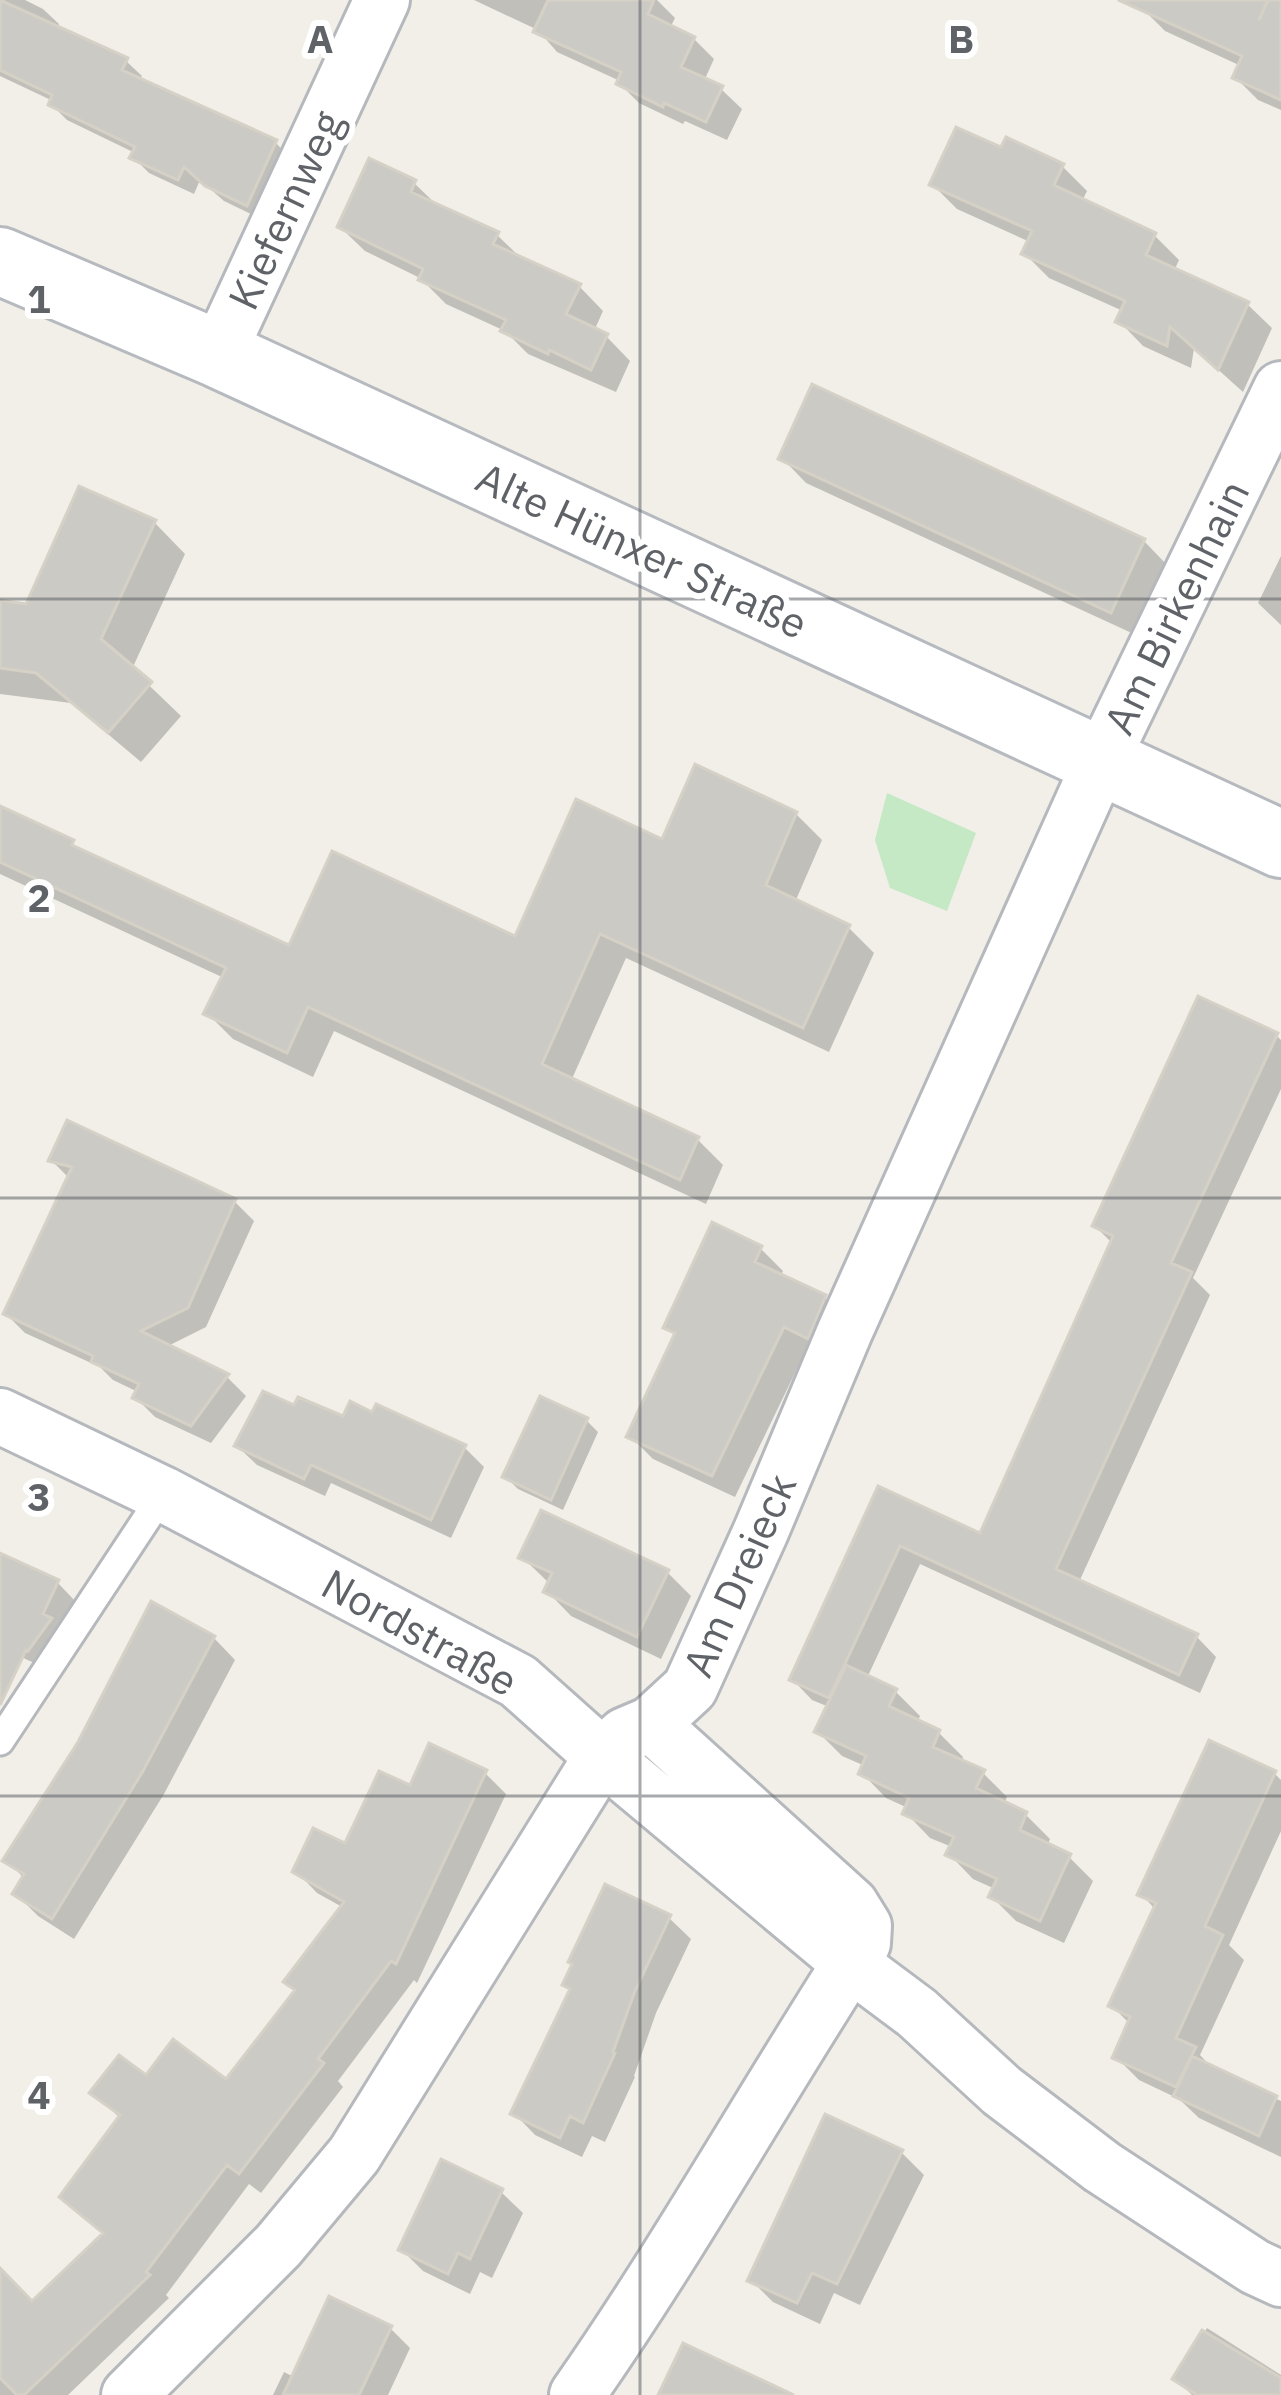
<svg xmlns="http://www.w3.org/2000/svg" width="1281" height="2395" viewBox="0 0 1281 2395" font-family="'IBM Plex Sans',sans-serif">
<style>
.green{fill:#c5e8c5}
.shadow{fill:#0003}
.building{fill:#cccac5;stroke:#d6d1c6;stroke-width:3}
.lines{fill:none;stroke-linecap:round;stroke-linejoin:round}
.lane-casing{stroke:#b5b8bc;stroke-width:33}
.street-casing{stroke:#b5b8bc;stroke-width:60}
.secondary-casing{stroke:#b6babf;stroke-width:72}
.lane{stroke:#fff;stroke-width:27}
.street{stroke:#fff;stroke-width:54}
.secondary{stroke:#fff;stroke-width:66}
.grid{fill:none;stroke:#5f6368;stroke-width:3;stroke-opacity:0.55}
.labels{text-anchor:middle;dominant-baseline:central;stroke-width:12;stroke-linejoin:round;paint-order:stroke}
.street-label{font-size:42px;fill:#5f6368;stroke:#fff}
.grid-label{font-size:39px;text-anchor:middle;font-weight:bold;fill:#5f6368;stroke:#fff;stroke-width:12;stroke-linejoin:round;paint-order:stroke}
</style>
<rect width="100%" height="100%" fill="#f1efe8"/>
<!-- green -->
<path class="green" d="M887,793L976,833L947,911L890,888L875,840Z"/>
<!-- shadow -->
<path class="shadow" d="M0,0H25L43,9L59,24L57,29L126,61L142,76L139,81L276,143L291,159L263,220L224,201L200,180L194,194L149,173L133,157L135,153L67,120L51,104L53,101L0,76Z
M474,0H657L675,18L670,28L694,39L714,59L704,81L721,89L742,109L727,140L685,121L683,124L639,103L619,83L620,81L557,52L538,30Z
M1146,0H1281V110L1258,100L1235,77L1241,66L1165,31L1142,8Z
M1003,151L1062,166L1087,191L1082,201L1155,236L1179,260L1174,271L1247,304L1272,328L1243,392L1194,348L1191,368L1143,346L1119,321L1123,311L1049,278L1025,254L1030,242L957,209L933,185Z
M414,183L441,209L497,235L523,260L579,286L603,311L594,331L606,336L630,361L616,392L528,354L505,331L446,304L420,278L365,251L340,227Z
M782,458L1144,541L1168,566L1136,635L806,483Z
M154,522L185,554L132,669L181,716L141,762L71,703L0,694V603L27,608Z
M1281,556V625L1258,603Z
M0,809L72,843L82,852L291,949L517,940L664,843L796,814L822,840L795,902L849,928L874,953L829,1052L626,958L571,1081L698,1140L723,1165L706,1204L334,1031L313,1077L233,1039L207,1013L224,978L0,874Z
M1276,1035L1281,1040V1089L1193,1278L1210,1295L1079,1582L1196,1636L1216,1657L1200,1693L920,1564L867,1678L895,1691L920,1716L917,1722L939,1733L963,1757L961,1763L983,1773L1007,1797L1004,1804L1026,1815L1050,1839L1047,1846L1069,1857L1093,1881L1064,1943L1016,1921L992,1897L995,1889L973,1879L949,1854L952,1847L930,1838L906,1813L908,1808L886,1798L862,1773L865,1766L842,1756L818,1732L829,1707L812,1700L792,1679L880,1490L981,1537L1113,1244L1095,1226Z
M52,1161L235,1202L254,1221L206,1327L166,1347L227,1377L246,1396L211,1443L155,1417L136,1398L138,1392L113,1380L100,1367L25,1333L6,1314L70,1179Z
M761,1249L783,1271L780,1277L825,1298L847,1320L830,1359L807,1348L735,1497L653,1459L630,1436L677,1337L667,1327Z
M295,1409L464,1447L484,1467L451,1538L331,1483L325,1496L257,1465L237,1446Z
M586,1420L598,1432L563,1510L518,1489L506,1477Z
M0,1556L57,1582L77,1603L49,1670L0,1647Z
M522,1557L667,1572L691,1596L661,1659L571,1616L547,1591L550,1584Z
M214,1638L235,1660L164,1794L74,1939L38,1916L16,1894L25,1879L6,1860Z
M485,1773L506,1794L417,1983L414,1980L338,2081L343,2087L261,2193L249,2184L166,2295L169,2298L68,2395H0V2272L32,2305L105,2235L63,2196L121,2119L93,2093L146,2079L227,2083L297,1991L344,1908L317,1893L296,1871L347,1847L411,1789Z
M1274,1773L1281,1780V1831L1229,1945L1244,1960L1200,2055L1214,2070L1281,2101V2157L1199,2118L1179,2099L1139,2080L1116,2057L1130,2024L1112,2006L1156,1910L1141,1894Z
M669,1918L691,1939L656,2013L634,2076L635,2077L605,2142L592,2136L582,2157L535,2135L514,2113Z
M902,2153L924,2175L860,2305L834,2293L820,2324L773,2302L751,2280Z
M501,2192L523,2213L492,2278L480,2272L470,2294L423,2271L402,2250Z
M390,2328L410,2348L388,2395H273L284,2372L294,2377Z
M1207,2328L1281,2375V2395H1192L1176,2379Z"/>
<!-- building -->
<path class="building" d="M0,0L128,58L122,70L277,140L247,206L205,186L184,167L178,180L129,158L135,147L48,105L52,95L0,70Z
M548,0H654L648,14L695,37L681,67L723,86L706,122L664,103L663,107L616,84L621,72L533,32Z
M1118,0H1268L1259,20L1268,0H1281V100L1232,78L1242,56Z
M956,127L1001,147L1006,137L1064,164L1054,185L1156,233L1146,255L1249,302L1218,370L1170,327L1167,346L1115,322L1125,301L1021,254L1032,231L929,185Z
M369,158L416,180L411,192L499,232L493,244L581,284L566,314L608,334L591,370L549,350L548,354L500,331L506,320L418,280L423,269L337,227Z
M812,384L1145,539L1111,613L778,459Z
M79,486L156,520L101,639L152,682L108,733L36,673L0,668V600L26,604Z
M695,764L797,812L766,885L850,925L803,1028L600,934L542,1064L699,1137L680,1180L308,1007L287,1053L203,1014L226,968L0,862V806L74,840L72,845L289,945L332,851L515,936L576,799L662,839Z
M1198,996L1278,1033L1171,1263L1192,1272L1056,1569L1198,1634L1179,1675L900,1546L829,1698L789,1680L878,1486L980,1533L1113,1236L1092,1226Z
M67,1120L236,1199L188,1308L141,1331L229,1374L191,1426L132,1398L139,1384L91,1362L93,1356L3,1314L72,1167L48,1161Z
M712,1222L762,1246L755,1262L826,1295L808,1339L784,1327L712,1476L626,1437L675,1333L663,1328Z
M263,1391L294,1405L298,1397L343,1416L350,1401L372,1412L376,1404L466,1445L431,1520L311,1465L304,1479L234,1446Z
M540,1396L588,1418L551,1500L502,1477Z
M541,1510L669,1570L637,1637L543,1592L552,1573L518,1558Z
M0,1553L59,1580L43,1614L52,1618L28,1651L26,1650L0,1705Z
M151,1601L215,1636L143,1771L52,1919L12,1894L24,1874L2,1861L78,1742Z
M846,1665L897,1689L889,1706L940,1730L933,1747L985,1770L976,1788L1027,1812L1020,1830L1071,1854L1040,1921L988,1897L997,1879L945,1855L954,1837L902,1814L909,1798L858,1774L866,1756L814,1732Z
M1209,1740L1276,1771L1205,1926L1223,1935L1176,2038L1196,2047L1176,2087L1112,2058L1130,2017L1108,2006L1156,1903L1137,1895Z
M429,1743L487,1770L396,1964L391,1961L318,2059L324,2063L239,2174L227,2165L146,2272L150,2275L24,2395H17L0,2378V2268L32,2301L103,2233L59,2197L120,2115L89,2093L119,2055L146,2075L173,2039L226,2079L295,1990L283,1982L344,1902L292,1872L313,1828L345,1843L379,1771L410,1785Z
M605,1884L671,1915L635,1991L613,2052L615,2053L583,2123L570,2116L560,2138L510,2114L570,1989L562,1985L572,1964L568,1962Z
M1192,2056L1277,2096L1259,2136L1173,2096Z
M825,2114L903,2150L837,2284L812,2273L797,2303L747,2281Z
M441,2159L503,2189L470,2259L458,2253L448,2274L398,2250Z
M329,2296L392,2326L359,2395H283Z
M1202,2330L1281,2378V2395H1197L1172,2379Z
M683,2343L794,2395H658Z"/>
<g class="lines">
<defs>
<path id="lane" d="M0,1741L163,1494"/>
<path id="street" d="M218,354L382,0
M0,1416L163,1494L518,1681L602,1756L850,1963L917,2013L1002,2091L1102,2167L1255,2267L1281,2279
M129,2395L278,2246L354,2155L602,1756L625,1735L651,1724L690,1688L761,1531L845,1331L1101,761L1281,389
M577,2395C679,2249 766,2093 863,1943L864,1926L851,1905L651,1724"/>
<path id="secondary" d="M0,261L218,354L1281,844"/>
</defs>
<!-- lane casing -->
<use href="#lane" class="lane-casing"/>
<!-- street casing -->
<use href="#street" class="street-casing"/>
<!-- secondary casing -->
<use href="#secondary" class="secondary-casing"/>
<!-- lane -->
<use href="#lane" class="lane"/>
<!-- street -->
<use href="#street" class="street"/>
<!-- secondary -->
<use href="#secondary" class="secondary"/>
</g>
<!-- grid -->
<path class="grid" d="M640,0V2395M0,599H1281M0,1198H1281M0,1796H1281"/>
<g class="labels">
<!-- street labels -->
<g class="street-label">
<text transform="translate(285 210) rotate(-65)">Kiefernweg</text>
<text transform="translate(642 550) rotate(25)">Alte Hünxer Straße</text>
<text transform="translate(1176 607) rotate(-64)">Am Birkenhain</text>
<text transform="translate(739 1575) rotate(-66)">Am Dreieck</text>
<text transform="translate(420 1632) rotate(29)">Nordstraße</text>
</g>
</g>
<g class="grid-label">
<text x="320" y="53">A</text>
<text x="961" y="53">B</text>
<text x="39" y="313">1</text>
<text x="39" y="912">2</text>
<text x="39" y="1511">3</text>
<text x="39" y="2109">4</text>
</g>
</svg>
